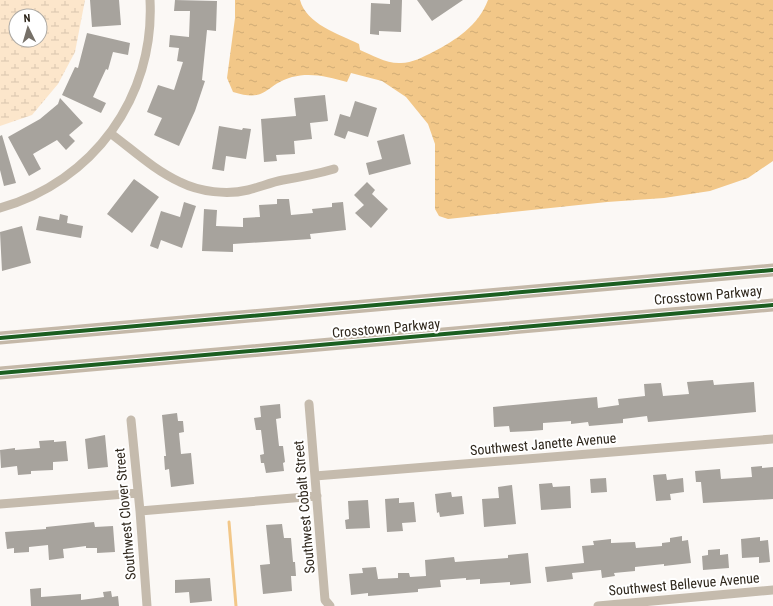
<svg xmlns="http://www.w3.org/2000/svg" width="773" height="606" viewBox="0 0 773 606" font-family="'Roboto Condensed',sans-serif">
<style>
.wetland{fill:url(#wetland-marsh);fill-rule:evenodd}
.water{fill:url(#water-ripples)}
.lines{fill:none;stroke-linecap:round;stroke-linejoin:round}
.stream{stroke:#f2c788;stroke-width:3}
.building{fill:#a7a39d}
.minor{stroke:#c5bbad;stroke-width:9}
.secondary{stroke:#c4b8a8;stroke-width:13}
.cycleway-casing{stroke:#fff;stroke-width:6}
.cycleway{stroke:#1b5e20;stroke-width:4}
.labels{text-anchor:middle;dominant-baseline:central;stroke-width:4;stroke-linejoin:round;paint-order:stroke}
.street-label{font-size:14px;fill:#2f271c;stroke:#fff}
</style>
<defs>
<pattern id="wetland-marsh" width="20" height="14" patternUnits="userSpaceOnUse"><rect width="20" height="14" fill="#fce6cb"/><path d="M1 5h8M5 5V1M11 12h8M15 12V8" fill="none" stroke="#d8c5ae"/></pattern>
<pattern id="water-ripples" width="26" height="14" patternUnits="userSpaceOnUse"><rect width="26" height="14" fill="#f2c788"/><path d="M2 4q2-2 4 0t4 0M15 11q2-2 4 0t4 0" fill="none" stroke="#d0ab75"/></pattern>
</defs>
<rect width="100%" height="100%" fill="#fbf8f5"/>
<!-- wetland -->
<path class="wetland" d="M0,0H85L75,52L58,84L32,115L0,126ZM16,16H40V40H16Z"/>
<!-- water -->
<path class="water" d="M235,0H300C306,24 339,34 359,44L360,50C372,55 387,64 401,63C412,63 423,57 433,52C456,40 478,26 488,0H773V161L748,178L710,191L664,198L607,202L448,219L439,216L435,209V144L428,124L406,97L382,81L351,73L347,82C329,77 311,72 292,77C264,85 268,103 233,92L227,78L235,18Z"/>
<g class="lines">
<!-- stream -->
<path class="stream" d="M229,522L236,606"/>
</g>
<!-- building -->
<path class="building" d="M90,0H119L121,25L92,27Z
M175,0L217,1L216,31L207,30L202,80L205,81L195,111L179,146L154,135L162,118L147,112L158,85L174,90L183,62L177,61L179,48L169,47L170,35L189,37L190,11H174Z
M390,0H402L401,32L379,31V35L370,34L371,3L390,4Z
M417,0H463L432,21Z
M87,33L130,43L128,55L113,52L108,70L106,69L93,97L106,103L101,113L62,95L75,67L78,68Z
M325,95L328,121L310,123L312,139L294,141L295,154L276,155L277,161L264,162L261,119L296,116L294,98Z
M60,98L83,123L69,135L75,141L66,150L57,140L33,154L41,169L29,176L8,137L40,119L58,104Z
M355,101L377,108L368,137L348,131L345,139L334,135L340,114L350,117Z
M219,126L242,130L243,128L251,129L246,159L226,156L224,171L212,169Z
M404,134L411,164L369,175L366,163L382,159L377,141Z
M2,135L16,183L4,186L0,170V136Z
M134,179L159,197L132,233L107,214Z
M367,182L375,190L372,194L388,209L371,228L355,213L364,205L354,195Z
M277,199H289L291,215L313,213L312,209L332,207V203L343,202L346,230L310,234L311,239L233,244V252L202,251L204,209L217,210L216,226L243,227V218L260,217L259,205L277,204Z
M184,202L196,206L182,248L161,240L158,249L150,246L161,211L180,217Z
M60,214L68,216L67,223L83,226L81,238L36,230L39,216L59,220Z
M22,226L31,263L2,271L0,232Z
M713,380L714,385L754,382L756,412L648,422L647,416L623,419V423L589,426L588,422L571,424V421L543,423V430L531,431L510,432L509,426L494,427L493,407L597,397L598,408L619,405L618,399L645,396L644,384L661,383L663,396L689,394L687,382Z
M280,404L281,418L276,419L279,446H283L285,462L283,463L284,471L266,473L264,463H261L260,455L264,454L261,430H256L254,418L261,417L260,406Z
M177,413L178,421H183L184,432L179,433L181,454L191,453L194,484L171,487L169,469L165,470L164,456H166L162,415Z
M105,435L108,467L88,469L85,439Z
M54,440V442L66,441L68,461L53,462V470L31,471V474L18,475L17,466L1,468L0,450L15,448V450L40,448L39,441Z
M762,466V468L773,467V499L703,503L701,482H696L695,471L720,469L721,479L752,477L751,467Z
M666,474L667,480L683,478L684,492L670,494L671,500L656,501L653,475Z
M606,478L607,492L591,493L590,479Z
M552,483L553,487L570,486L571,508L541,510L539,484Z
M512,485L516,524L484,527L482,499L499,498L498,487Z
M451,492L452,497L462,496L464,514L440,517L439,512L437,513L435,494Z
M399,498V503L414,502L416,522L402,523L403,531L387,532L385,499Z
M368,500L370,528L346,529L345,520L349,519L348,501Z
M94,522L95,527L113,526L115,552L97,553V548H86V546L63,549L64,558L49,560L48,545L29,547V552L14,553V548L7,549L5,532L46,529V527Z
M282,524L284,538H291L293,562H295L296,576H291L292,591L263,594L260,565L270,564L266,525Z
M682,536V541L688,540L691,563L664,566V564L635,567V571L614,573L615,576L602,578L601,570L572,573L573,579L547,582L545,567L584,563L582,546L594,545L593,541L611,539V543L635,542L636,548L662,546V543L670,542V538Z
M760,537V541L768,540L770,562L759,563V557L742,558L741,539Z
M720,549V555L728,554L729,568L703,570L702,556L708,555V550Z
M528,553L531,583L510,585V582L480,584V579L466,580V578L440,580L441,587L418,589V592L368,596V593L351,595L349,574L363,573L362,568L376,567L378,579L398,578V573H409L410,577L426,576L425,560L454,557L455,562L508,558V555Z
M210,578L212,601L190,603L189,592L175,593V580Z
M41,588V597L81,594V600L104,597L103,592L111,591L112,597L118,596L119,606H31L30,589Z"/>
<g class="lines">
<!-- minor -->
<path class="minor" d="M110,133C133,150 154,170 180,182C200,192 227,195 248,190C260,187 272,182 283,180C301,177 317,174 334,169
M0,208C93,182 155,97 150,0
M309,404L325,600L330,606
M131,420L140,511L147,606
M315,476L773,439
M0,504L138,493
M140,511L317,496
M598,606L773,590"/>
<!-- secondary -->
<path class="secondary" d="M0,338L773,270
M0,373L773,305"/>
<defs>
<path id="cycleway" d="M0,338L773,270
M0,373L773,305"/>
</defs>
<!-- cycleway casing -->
<use href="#cycleway" class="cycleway-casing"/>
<!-- cycleway -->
<use href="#cycleway" class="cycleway"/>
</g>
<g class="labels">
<!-- street labels -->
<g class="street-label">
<text transform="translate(708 295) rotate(-5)">Crosstown Parkway</text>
<text transform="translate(386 328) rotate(-5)">Crosstown Parkway</text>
<text transform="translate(543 444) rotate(-5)">Southwest Janette Avenue</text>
<text transform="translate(304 507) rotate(-95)">Southwest Cobalt Street</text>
<text transform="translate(125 514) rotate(-95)">Southwest Clover Street</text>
<text transform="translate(684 584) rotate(-5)">Southwest Bellevue Avenue</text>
</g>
</g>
<!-- north arrow -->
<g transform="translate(28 28) rotate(355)"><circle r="19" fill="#ffffff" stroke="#aca9a4"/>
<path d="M0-3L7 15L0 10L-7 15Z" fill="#767068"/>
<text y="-6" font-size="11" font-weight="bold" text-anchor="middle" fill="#2f271c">N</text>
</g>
</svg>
